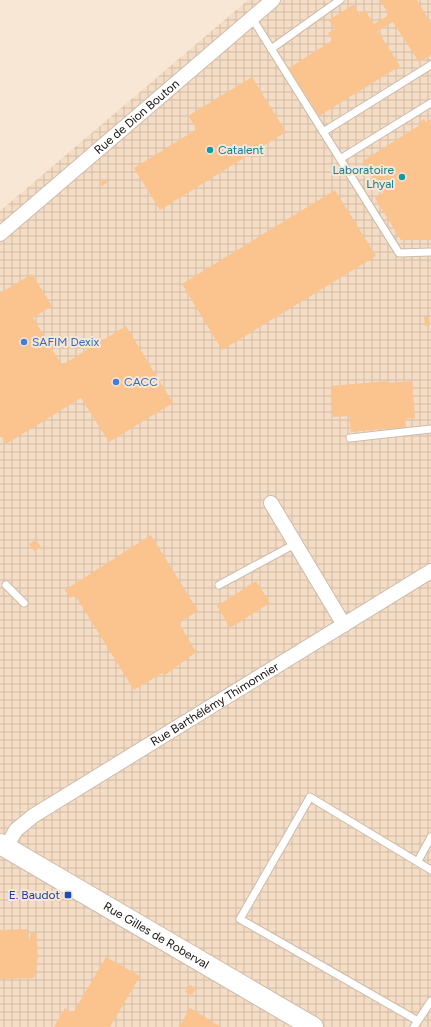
<svg xmlns="http://www.w3.org/2000/svg" width="431" height="1027" viewBox="0 0 431 1027" font-family="Figtree,sans-serif">
<style>
.industrial{fill:url(#industrial-grid)}
.building{fill:#fbc38d}
.lines{fill:none;stroke-linecap:round;stroke-linejoin:round}
.lane-casing{stroke:#cebcac;stroke-width:9}
.street-casing{stroke:#cebcac;stroke-width:16}
.secondary-casing{stroke:#cebcac;stroke-width:22}
.lane{stroke:#fff;stroke-width:7}
.street{stroke:#fff;stroke-width:14}
.secondary{stroke:#fff;stroke-width:20}
.culture-dot{fill:#0f9aa8;stroke:#f9e7d6;stroke-width:1.5}
.shop-dot{fill:#3f7fe0;stroke:#f9e7d6;stroke-width:1.5}
.transit-dot{fill:#1a4fb4;stroke:#f9e7d6;stroke-width:1.5}
.labels{text-anchor:middle;dominant-baseline:central;stroke-width:4;stroke-linejoin:round;paint-order:stroke}
.street-label{font-size:12px;fill:#150f09;stroke:#f9e7d6}
.culture-label{font-size:12px;fill:#0d838f;stroke:#f9e7d6;text-anchor:start}
.shop-label{font-size:12px;fill:#366cbe;stroke:#f9e7d6;text-anchor:start}
.transit-label{font-size:12px;fill:#164399;stroke:#f9e7d6;text-anchor:end}
</style>
<defs>
<pattern id="industrial-grid" width="8" height="8" patternUnits="userSpaceOnUse"><rect width="8" height="8" fill="#f4dcc5"/><path d="M0 4h8M4 0v8" fill="none" stroke="#d0bca8"/></pattern>
</defs>
<rect width="100%" height="100%" fill="#f9e7d6"/>
<!-- industrial -->
<path class="industrial" d="M248,0H431V1027H0V211Z"/>
<!-- building -->
<path class="building" d="M380,0H417L431,23V55L419,62L393,22L378,31L400,66L319,116L289,68L333,40L328,33L335,29L329,20L354,4L359,14L365,10L374,24L389,15Z
M252,77L286,132L160,210L134,168L197,129L188,116Z
M424,119L426,122L431,119V240H401L375,198L383,193L363,161L420,125L419,122Z
M106,179L108,182L102,186L99,183Z
M335,190L376,256L222,350L182,284Z
M32,274L52,306L33,318L62,365L87,350L85,346L92,342L94,346L126,326L173,403L109,442L81,398L6,444L0,434V293Z
M424,317H429L430,325L425,326Z
M387,381V383L412,381L415,418L405,419L406,427L351,432L349,416L333,417L331,386Z
M151,535L198,611L179,623L196,652L164,676L162,673L134,690L75,595L70,598L65,590Z
M36,540L41,547L34,551L29,544Z
M256,581L270,603L230,628L217,606Z
M28,929V939H30V933H36L37,939L38,958L34,978L0,979V930Z
M106,957L140,976L110,1027H54L65,1008L73,1013Z
M190,985L196,988L192,995L185,992Z
M190,1008L221,1027H179Z"/>
<g class="lines">
<defs>
<path id="lane" d="M252,18L399,253L431,252
M271,49L340,0
M323,132L431,65
M340,159L431,103
M350,438L431,429
M6,585L24,603
M219,585L295,544
M418,861L431,837
M418,1021L240,919L310,797L431,870
M414,1027L431,1001"/>
<g id="street">
<path id="s1" d="M0,234L273,0"/>
<path d="M271,503L344,625"/>
<path id="s2" d="M6,847L16,830L33,816L431,571"/>
</g>
<g id="secondary">
<path id="s3" d="M0,844L313,1027"/>
</g>
</defs>
<!-- lane casing -->
<use href="#lane" class="lane-casing"/>
<!-- street casing -->
<use href="#street" class="street-casing"/>
<!-- secondary casing -->
<use href="#secondary" class="secondary-casing"/>
<!-- lane -->
<use href="#lane" class="lane"/>
<!-- street -->
<use href="#street" class="street"/>
<!-- secondary -->
<use href="#secondary" class="secondary"/>
</g>
<!-- markers -->
<g class="culture-dot">
<circle cx="210" cy="150" r="4"/>
<circle cx="402" cy="177" r="4"/>
</g>
<g class="shop-dot">
<circle cx="24" cy="342" r="4"/>
<circle cx="116" cy="382" r="4"/>
</g>
<rect class="transit-dot" x="64" y="891" width="8" height="8" rx="2"/>
<g class="labels">
<!-- street labels -->
<g class="street-label">
<text stroke="none"><textPath href="#s1" startOffset="180">Rue de Dion Bouton</textPath></text>
<text stroke="none"><textPath href="#s2" startOffset="255">Rue Barthélémy Thimonnier</textPath></text>
<text stroke="none"><textPath href="#s3" startOffset="181">Rue Gilles de Roberval</textPath></text>
</g>
<!-- culture labels -->
<g class="culture-label">
<text x="218" y="150">Catalent</text>
<text x="394" y="170" text-anchor="end">Laboratoire<tspan x="394" dy="14">Lhyal</tspan></text>
</g>
<!-- shop labels -->
<g class="shop-label">
<text x="32" y="342">SAFIM Dexix</text>
<text x="124" y="382">CACC</text>
</g>
<!-- transit labels -->
<g class="transit-label">
<text x="60" y="895">E. Baudot</text>
</g>
</g>
</svg>
